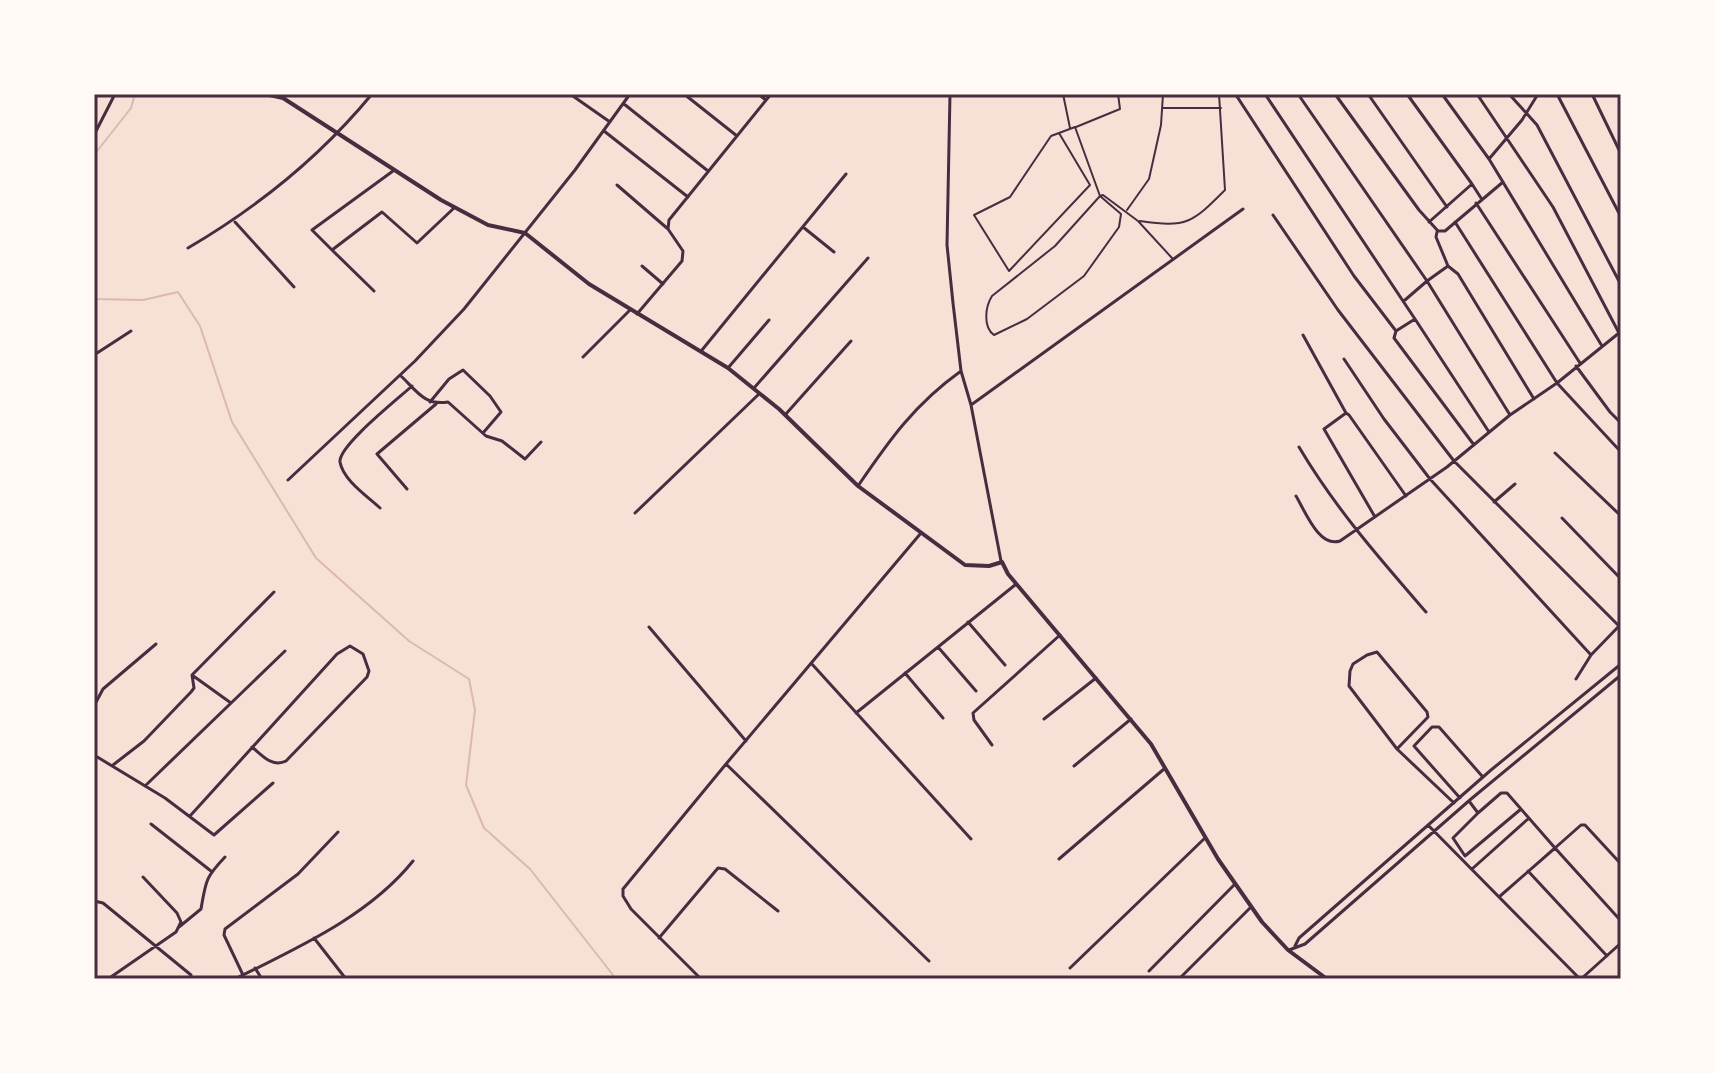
<svg xmlns="http://www.w3.org/2000/svg" width="1715" height="1073" viewBox="0 0 1715 1073" font-family="'Space Grotesk',sans-serif">
<style>
.lines{fill:none;stroke-linecap:round;stroke-linejoin:round}
.stream{stroke:#dcb8b0;stroke-width:2}
.service{stroke:#4a2c40;stroke-width:2}
.minor{stroke:#4a2c40;stroke-width:3}
.tertiary{stroke:#4a2c40;stroke-width:4}
.neatline{fill:none;stroke:#4a2c40;stroke-width:3}
</style>
<rect width="100%" height="100%" fill="#f7e1d7"/>
<g class="lines">
<!-- stream -->
<path class="stream" d="M94,155L131,108L135,94
M94,299L143,300L178,292L200,326L232,422L316,558L409,641L469,679L475,710L466,785L484,828L530,869L613,975L612,979"/>
<!-- service -->
<path class="service" d="M1063,94L1070,128
M1163,108H1221
M1076,127L1120,109L1118,94
M1059,133L1090,185L1009,271L974,215L1010,197L1051,136C1059,133 1067,130 1075,127L1100,196L1121,214L1119,227L1084,276L1027,319L994,335C983,327 985,307 992,296L1055,246L1100,196L1103,195L1138,221L1172,258
M1127,210L1149,179L1161,125L1163,94
M1140,221C1187,228 1192,223 1225,190L1219,94"/>
<!-- minor -->
<path class="minor" d="M570,94L610,122
M684,94L737,136
M758,94L766,100
M950,94L947,245L953,303L961,371L971,405L1001,561
M1265,94L1415,319
M1298,94L1427,281L1405,300
M1335,94L1419,210L1438,231H1445L1503,182
M1368,94L1447,207
M1407,94L1472,184
M1442,94L1489,159
M1509,94L1537,125L1621,285
M1538,94L1522,120L1489,159L1602,346
M1557,94L1621,217
M1592,94L1621,154
M1236,95L1354,276L1396,331L1415,319L1489,432
M624,104L708,171
M604,131L688,197
M94,135L115,94
M617,185L668,229
M1476,203L1580,363
M1273,215L1338,310L1454,461L1619,626
M235,222L294,287
M1429,222L1472,184L1481,198
M1455,222L1557,383L1621,452
M803,227L834,252
M1437,232L1436,237L1448,266
M188,248C258,207 320,157 372,94
M332,250L312,230L393,171
M642,266L663,284
M374,291L332,250L382,212L417,243L454,208
M637,314L682,261L683,251L668,229L669,220L771,94
M1396,331L1394,338L1474,445
M1303,335L1346,413
M702,350L846,174
M94,355L131,331
M583,357L630,310
M1344,359L1384,419L1430,479L1591,655
M1576,366L1610,412L1621,423
M728,368L769,320
M400,375C416,390 424,406 448,402L486,436L502,441L525,459L541,442
M754,388L868,258
M430,402L449,379L463,370L490,396L501,412L483,433
M971,405L1243,209
M785,415L851,341
M1510,415L1427,281L1448,266L1458,274L1534,399
M1299,447C1335,508 1380,559 1426,612
M1555,453L1621,516
M288,480L415,361L464,309L575,170L630,94
M858,486C890,439 915,404 961,371
M407,489L377,454L436,404
M1296,496C1305,511 1319,548 1340,541L1447,467L1510,415L1557,383L1619,333L1553,207L1477,94
M1494,502L1515,484
M380,508C367,496 343,480 340,462C338,446 399,398 412,386
M635,513L759,394
M1375,517L1324,429L1346,413L1349,415L1406,496
M1562,518L1621,579
M921,533L726,764L929,961
M968,622L1005,665
M649,627L746,741
M938,647L976,691
M811,663L971,839
M905,673L943,718
M192,675L231,703
M1576,679L1591,655L1621,624
M94,706L103,689L156,644
M856,713L1015,585
M1044,719L1096,678
M992,745L974,720L973,713L1060,635
M1397,749L1428,717L1427,712L1377,652L1367,655L1353,664L1350,671L1349,686L1397,749L1454,803
M94,755L165,798L214,835L273,783
M113,765L144,741L191,692L194,688L192,675L274,592
M1074,766L1131,719
M145,786L285,651
M1460,798L1414,746L1432,727H1439L1482,776
M1469,801L1478,813L1501,793H1507L1555,848L1499,897
M1478,813L1453,838L1465,856L1521,809
M190,816L337,654L350,646L363,654L369,671L367,677L286,761C272,768 262,755 252,747
M151,824L211,871
M1428,825L1580,979
M1059,859L1164,769
M1621,864L1585,825H1581L1555,848L1621,921
M1472,869L1529,818
M1528,871L1607,956
M94,901L103,903L191,975
M179,927L201,909C206,881 205,878 225,857
M314,938L346,979
M659,938L718,868L725,869L778,911
M1295,946L1299,938L1491,770L1621,664
M1289,950L1305,944L1471,799L1621,675
M255,968L262,979
M1070,968L1205,838
M1149,971L1235,884
M243,975L224,935L225,929L298,874L338,832
M108,979L176,932L181,922L177,913L143,877
M235,979C297,948 369,916 413,861
M701,979L631,909L623,896V889L726,764
M1179,979L1251,907
M1581,979L1621,943"/>
<!-- tertiary -->
<path class="tertiary" d="M265,94L283,98L441,200L488,225L525,233L589,284L728,368L779,409L858,486L965,565L989,566L1002,562L1008,574L1151,744L1218,859L1262,922L1288,950L1327,979"/>
</g>
<!-- border -->
<rect width="1715" height="1073" fill="none" stroke="#fffaf5" stroke-width="192"/>
<rect x="96" y="96" width="1523" height="881" class="neatline"/>
</svg>
